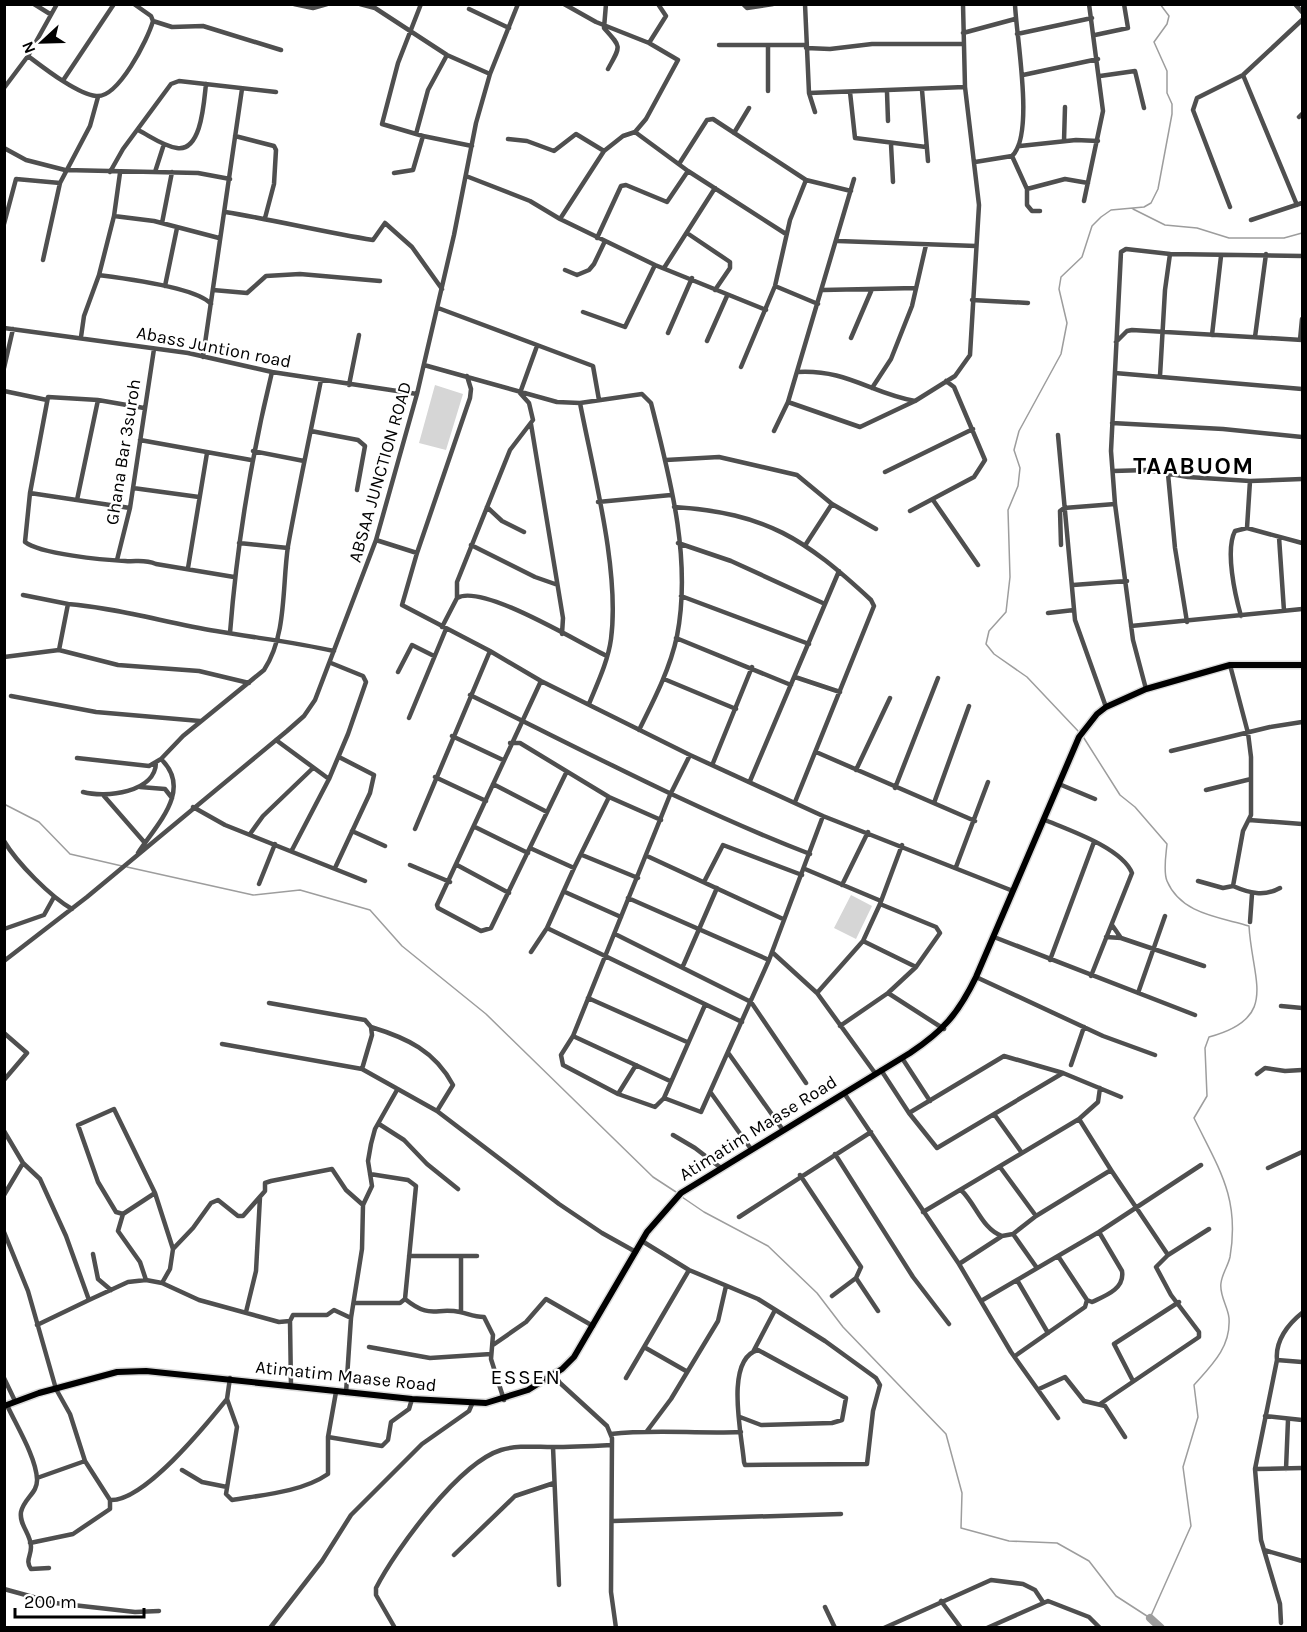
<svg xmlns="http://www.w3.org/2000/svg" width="1307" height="1632" viewBox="0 0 1307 1632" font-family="Karla,sans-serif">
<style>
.green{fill:#d6d6d6}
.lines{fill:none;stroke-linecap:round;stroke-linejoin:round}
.stream{stroke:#9d9d9d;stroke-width:1.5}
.river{stroke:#9d9d9d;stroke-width:8}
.major-casing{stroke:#dbdbdb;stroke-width:9}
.minor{stroke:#4f4f4f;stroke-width:4.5}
.major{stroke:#000;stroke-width:6}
.labels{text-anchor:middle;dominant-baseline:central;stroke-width:4.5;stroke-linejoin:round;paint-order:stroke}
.street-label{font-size:18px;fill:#000;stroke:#fff}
.quarter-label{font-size:21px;letter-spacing:1.5px;fill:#000;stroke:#fff}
.district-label{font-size:24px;font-weight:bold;letter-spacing:1.5px;fill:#000;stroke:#fff}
</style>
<rect width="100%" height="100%" fill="#fff"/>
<!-- green -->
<path class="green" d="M435,385L463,394L446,450L419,443Z
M851,895L872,906L856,939L834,928Z"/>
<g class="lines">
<!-- stream -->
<path class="stream" d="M1133,209L1165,225L1197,228L1229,238H1284L1302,233
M1079,732L1027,677L994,654L986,644L989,631L1006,612L1010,577L1008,510L1018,486L1020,468L1014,450L1019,431L1061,354L1067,323L1059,289L1061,277L1082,257L1092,226L1101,217L1111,210L1144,207L1151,203L1158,189L1172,114V104L1167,93V71L1154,42L1167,24L1169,16L1160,4
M4,804L39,822L70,854L122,866
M127,867L253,895L300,890L370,910L402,946L486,1014L653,1177L676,1192
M682,1197L704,1212L768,1246L817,1293L843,1327L946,1434L962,1493L961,1528L1009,1541L1057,1543L1089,1561L1116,1596L1150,1618L1191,1526L1183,1467L1198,1417L1194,1385C1212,1365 1231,1347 1229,1318C1228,1307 1219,1295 1221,1283C1222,1274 1228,1266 1230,1257C1240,1198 1219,1169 1194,1118L1207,1096L1205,1048L1209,1037C1280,1018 1252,981 1249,926C1219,917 1181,914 1167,881C1163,871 1166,855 1167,844L1135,807L1120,795L1082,735"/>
<!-- river -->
<path class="river" d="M1150,1618L1161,1628"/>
<defs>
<path id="major" d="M4,1406L39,1393L117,1372L146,1371L412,1399L486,1403L528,1390L562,1369L574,1357L647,1232L681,1193L910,1053C943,1031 958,1014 976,977L1079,737L1097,714L1106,707L1146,689L1230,665H1302"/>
</defs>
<!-- major casing -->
<use href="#major" class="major-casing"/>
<!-- minor -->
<path class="minor" d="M34,4L50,14
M134,4L151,16L153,21L172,27L203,26L281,50
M294,4L313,8L327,4
M360,4L375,8L447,55L490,74
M421,4L398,63L382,124L423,136L472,146
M606,4L604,28C622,48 621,45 608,69
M743,4L747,8L773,4
M805,4L809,93L815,112
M1295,4L1302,12
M469,9L509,28
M963,33L1015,19
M1017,34L1092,18
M1095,35L1128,28L1124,4
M649,43L666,16L658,4
M719,45H806
M806,48L830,49L872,44H963
M28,56C44,68 77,94 96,96C118,99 148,39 153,21
M1023,75L1098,59
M1243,75L1297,205
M1100,76L1135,71L1144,108
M64,79L114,4
M4,88L28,56L57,4
M922,90L928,161
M768,91V46
M850,92L855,138L926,147
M887,92L888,121
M809,93L965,87
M1299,117L1302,114
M138,130C150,136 163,146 177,148C202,152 204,100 206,84
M635,132L688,171L786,234
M734,133L749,108
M416,134L428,90L447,55
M235,136L274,146L276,150L274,184L265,218
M508,139L527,141L554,151L576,134L604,151
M1064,141L1065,107
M891,144L893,182
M1020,146L1076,140L1098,141
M4,148L26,160L65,170L198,173L230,179
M1012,156L1027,189L1065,179L1088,183
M975,162L1012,156C1035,135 1016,36 1015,4
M679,164L707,120L713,119L806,180L851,191
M110,172L123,149L171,84L179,81L276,92
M155,172L164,144
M120,173L114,216L154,221L219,238
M394,173L413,170L423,136
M466,176L530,201L560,219L655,265L766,310
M854,179L788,402L860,427L915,401L955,376L970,355L979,205L965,87L963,4
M1027,189V205L1032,211H1040
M1084,201L1103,111L1089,4
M1230,207L1193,110L1197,98L1243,75L1302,20
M225,212C275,220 323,232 373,240L385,223L412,247L442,289
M560,219L604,151L623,136L635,132L646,119L678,60L649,43L596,22L564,4
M1251,220L1302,203
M162,223L172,172
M4,224L16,179L60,183L90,126L98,97
M687,233L730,262V268L715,290
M597,238L621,186L626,185L667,202L688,171
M838,241L976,246
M43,260L60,183
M664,268L715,188
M565,270L577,275L589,270L594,264L605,241
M99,275L114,216
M165,286L177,228
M775,286L818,304
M213,290L247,293L266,276L300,274L380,281
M823,290L916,288
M972,300L1028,303
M438,308L593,366L599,400
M583,312L625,327L655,265
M4,328L188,353L272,372L417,394
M668,333L692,278
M1212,335L1221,256
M81,337L84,316L99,275C123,278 197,287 211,304
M1255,337L1266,254
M851,338L872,289
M1300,340L1302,319
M707,341L727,296
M1116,342L1127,331L1132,330L1302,340
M203,357L242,89
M424,365L557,402L580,403L642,394L651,403C670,478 692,559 677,636C670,669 654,700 639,730
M741,367L775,286L790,220L806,180
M4,368L13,329
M797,372C847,369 870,393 915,401
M1115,373L1302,389
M467,376L471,389L470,398L417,553L402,605L490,651L541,681L690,755L823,816L1013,891
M1160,376L1165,290L1170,254
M349,385L359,335
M872,388L891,359L912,306L926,245
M4,391L47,400
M580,403C593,471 620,571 611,639C608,661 598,682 589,704
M144,408L98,400L48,397L30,493L25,542C40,554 104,560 125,561C137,562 144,559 156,564L234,577
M1112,423L1223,429L1302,437
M531,424L563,618L562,634
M311,431L358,440L365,446L357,490
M774,431L788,402
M1058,435L1075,620L1106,707
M140,440L251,460
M253,451L304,461
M666,460L719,457L797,475L832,504L876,529
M1113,471L1147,470L1188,477L1250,481L1302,479
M885,472L973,429
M1168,474L1175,548L1187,622
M133,488L199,497
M30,493L130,508
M77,500L98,400
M933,500L978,565
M598,502L671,495
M487,507L502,521L524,532
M674,507C767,513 805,539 871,600L874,606L795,802
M910,511L974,477L985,460L954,387L946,381
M1247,528L1250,481
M1279,537L1284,611
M376,540L417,553
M239,543L288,548
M678,543L731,561L825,604
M806,544L832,504
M471,545L535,577L555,584
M1061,545L1060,511L1064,508L1115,504
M117,560L130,508L154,349
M188,568L207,453
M1073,585L1127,581
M23,595L68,604
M681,596L809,644
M457,598C482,583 579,643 607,656
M1048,613L1074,610
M1241,616C1235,595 1225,550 1235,531L1247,528L1302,543
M1131,626L1302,609
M442,627L457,598V582L510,450L533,420L529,403L520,393L537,346
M230,633C237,544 251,458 272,372
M676,638L791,685
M4,657L59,650
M398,672L412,645L434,656
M795,677L840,692
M664,679L736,709
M541,681L437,905L438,908L481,931L491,928L566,773
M249,683L199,671L118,665L59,650L68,604C118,608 167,623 216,631C256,638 294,642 334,651
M1146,689L1133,640L1115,504L1111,451L1121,252L1126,249L1170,254L1302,256
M470,695C583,750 693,809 810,854
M11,696L96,712L200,721
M409,718L446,629
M452,736L503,760
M276,740L329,779L348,734L366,682L363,676L331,663
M510,743H520L609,797L661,820
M1171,751L1270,727L1302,722
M816,752L975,821
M77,758L149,766L161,759L183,736L264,670C287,635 282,587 288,546C298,490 310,435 321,380
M713,763L752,667
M856,770L890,698
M435,777L486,801
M750,781L839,571
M493,784L547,812
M1059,784L1095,799
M140,787L165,789L172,798
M895,788L938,678
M1206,790L1251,779
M83,792C105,798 156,793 156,762
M104,796L145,843
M934,803L969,706
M193,807L225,825L365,881
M1045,820C1069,830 1122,848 1132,873L1091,976
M1249,820L1302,824
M475,827L528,853
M415,829L490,651
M352,831L385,846
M250,834L263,816L313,768
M4,841C17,863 51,897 72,909
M530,848L574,868
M292,850L329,779
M138,853C157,824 193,790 161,759
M582,855L638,878
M647,856L783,919
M410,865L450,882
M457,865L509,893
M956,867L988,782
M335,868L370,793L374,775L339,757
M805,869L881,901
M1198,881L1223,888L1233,886L1243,831L1251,815V757L1248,733L1230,665
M704,882L723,845L802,875
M259,884L275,844
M842,885L868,832
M1233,886C1249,893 1264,897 1280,888
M565,892L621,917
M628,898L769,960
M1250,922L1252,894
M1112,925L1121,938
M547,928L742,1022
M4,929L44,915L54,897
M615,934L751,1002L806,1083
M994,937L1195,1015
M1106,937L1121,938L1204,966
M863,941L916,967
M531,952L547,928L574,868L609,797
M772,952L817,993L875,1073
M1050,960L1094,842
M4,961L87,897L287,731L304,716L315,700L376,540L417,394L454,235L476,123L490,74L518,4
M683,966L717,888
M976,977L1103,1036L1155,1055
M817,993L863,941L880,904L902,845
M888,993L944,1029
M1138,993L1165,916
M588,998L687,1042
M269,1003L365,1020L371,1027L372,1035L362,1069
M1281,1006L1302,1008
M840,1026L888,993L916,967L940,933L936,927L880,904
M371,1027C407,1038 435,1051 453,1085L437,1111
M4,1033L27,1053L4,1080
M573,1036L670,795L690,755
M222,1044L362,1069L437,1111L559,1204L602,1233L636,1252
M729,1054L783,1130
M902,1058L930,1101
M636,1065L618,1094L655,1107L664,1098L705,1005
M1071,1065L1084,1027
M881,1070L909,1113L937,1148L1063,1073
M1257,1074L1265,1068L1285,1071L1302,1070
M711,1093L751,1149
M844,1093L959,1264L1011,1352L1058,1418
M618,1094L563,1065L561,1055L573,1036L670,1081
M664,1098L701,1112L769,960L823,816
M909,1113L1004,1056L1063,1073L1121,1097
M994,1114L1022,1153
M379,1124L404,1140L427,1164L458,1189
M4,1131L23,1163L40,1179L66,1236L89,1300L37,1325
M673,1135L695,1148L721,1168
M835,1154L913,1277L949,1324
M1000,1167L1036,1216
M1268,1168L1302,1152
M1111,1170L1168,1255
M370,1174L408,1180L416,1186L405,1299
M800,1175L861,1267L856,1278L832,1296
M961,1190C976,1204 982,1229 1002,1236L1013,1234L1036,1216L1111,1170L1079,1119
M4,1195L23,1163
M923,1212L1079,1119L1098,1102L1100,1088
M123,1214L116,1212L98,1182L78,1125L114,1109L155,1193L173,1249L170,1269L162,1283
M739,1217L871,1132
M4,1232L28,1291L56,1389L70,1414L85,1461L110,1500C144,1502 206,1425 227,1399
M1013,1234L1037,1268
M642,1241L689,1270L758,1299L825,1341L876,1378L880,1385L873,1411L867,1464L745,1465L744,1462C742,1436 724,1359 758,1350L846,1398L842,1420L832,1423L761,1425L740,1417
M173,1249L193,1228L211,1203L218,1200L238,1216H243L265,1191V1183L271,1181L332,1169L346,1190L363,1205
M93,1254L98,1279L111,1290
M409,1256H477
M1058,1256L1087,1300
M959,1264L1002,1236
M856,1278L878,1311
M146,1280L140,1262L118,1231L123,1214L155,1193
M1017,1280L1048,1333
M405,1299C431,1320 435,1307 460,1312C469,1314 474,1317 484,1317L493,1335L491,1359L504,1400
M89,1300L128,1282L146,1280L162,1283L199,1300L279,1322L290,1321
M1087,1300L1092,1302C1105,1296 1125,1289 1122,1271L1099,1232
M981,1301L1099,1232L1201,1165
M354,1303H400L405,1299
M246,1312L256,1271L260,1197
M461,1312V1257
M493,1345L526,1322L546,1299L593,1326
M369,1347L430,1358L491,1354
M644,1347L686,1371
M753,1352L774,1312
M1015,1356L1085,1307L1087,1300
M1277,1360L1302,1362
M554,1374L560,1383L607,1426L612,1438L611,1592L616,1628
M4,1378L15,1401
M230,1378L227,1399L237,1427L226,1494L232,1500C262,1495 302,1492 328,1474V1437L336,1392
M626,1378L689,1270
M1133,1381L1114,1344L1179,1302
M291,1387L290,1321L293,1315H327L334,1310L351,1318
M1039,1389L1065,1377L1084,1401L1105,1406L1125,1437
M346,1393L351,1318L362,1249L363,1205L372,1186L368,1161L371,1144L375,1129L397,1090
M1100,1404L1199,1337V1332L1171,1295L1156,1267L1168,1255L1209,1229
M7,1405C16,1425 36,1457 37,1479C38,1493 24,1498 21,1512C19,1525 31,1534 31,1547C31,1557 25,1560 31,1569L49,1568
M1265,1416L1302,1420
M647,1431L671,1399L718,1321L726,1286
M611,1434C653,1429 697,1434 741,1432
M328,1437L382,1446L388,1440L391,1422L409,1409L412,1399
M553,1447L559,1585
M1255,1469L1302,1468
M1286,1469L1288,1420
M182,1470L202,1482L227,1487
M37,1478L85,1461
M613,1521L841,1514
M30,1543L73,1534L110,1509V1500
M1264,1550L1302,1561
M454,1555L515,1496L554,1483
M4,1589L55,1603L135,1612L159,1611
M941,1601L961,1628
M825,1607L835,1628
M1281,1623L1280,1604L1261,1540L1255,1469L1277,1360C1275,1341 1288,1324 1302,1313
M270,1628L322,1561L351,1515L422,1444L469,1411L472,1404
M395,1628L376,1595V1588C396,1549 459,1463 501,1450C518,1445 535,1447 552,1447C572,1447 592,1446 612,1445
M884,1628L991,1580L1023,1584L1035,1590L1043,1602
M987,1628L1048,1601L1089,1617L1100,1628"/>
<!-- major -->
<use href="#major" class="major"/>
</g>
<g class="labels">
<!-- street labels -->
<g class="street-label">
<text transform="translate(214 347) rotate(11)">Abass Juntion road</text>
<text transform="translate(123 452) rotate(-81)">Ghana Bar 3suroh</text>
<text transform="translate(380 472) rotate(-74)">ABSAA JUNCTION ROAD</text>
<text transform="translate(758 1128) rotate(-32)">Atimatim Maase Road</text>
<text transform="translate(346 1376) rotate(6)">Atimatim Maase Road</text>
</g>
<!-- quarter labels -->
<g class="quarter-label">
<text x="526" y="1377">ESSEN</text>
</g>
<!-- district labels -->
<g class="district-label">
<text x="1194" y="466">TAABUOM</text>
</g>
</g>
<!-- border -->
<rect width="1307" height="1632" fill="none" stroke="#000000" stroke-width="12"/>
<!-- north arrow -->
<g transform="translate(42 42) rotate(248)" stroke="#ffffff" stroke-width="4.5" paint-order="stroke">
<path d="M0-4.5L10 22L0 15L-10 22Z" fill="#000000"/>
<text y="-9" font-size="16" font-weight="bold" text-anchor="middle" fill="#000000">N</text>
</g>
<!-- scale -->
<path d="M15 1608v9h129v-9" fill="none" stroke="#000000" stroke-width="3"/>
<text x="24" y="1608" font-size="18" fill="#000000" stroke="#ffffff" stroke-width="4.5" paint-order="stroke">200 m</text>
</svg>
